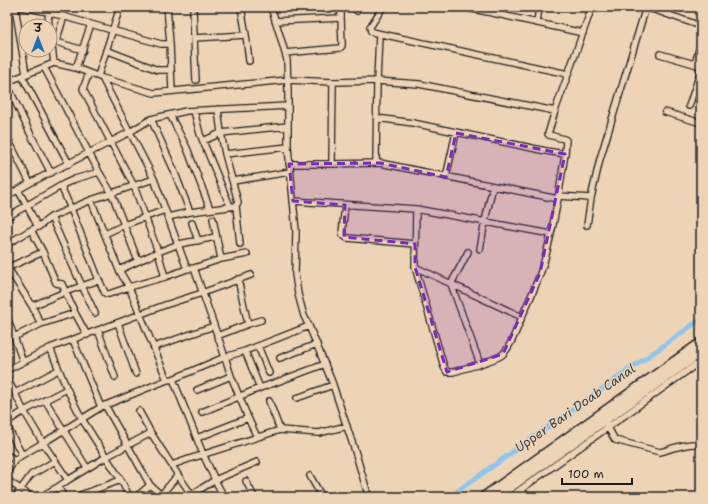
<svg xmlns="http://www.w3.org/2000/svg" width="708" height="504" viewBox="0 0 708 504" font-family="'Shantell Sans','Playpen Sans Deva',sans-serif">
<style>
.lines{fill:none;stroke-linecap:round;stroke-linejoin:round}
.canal{stroke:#8fc5ed;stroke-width:5}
.minor-casing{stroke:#1c1c1c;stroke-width:8}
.primary-casing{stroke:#1c1c1c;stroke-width:12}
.minor{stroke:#eed4b6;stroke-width:5.5}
.primary{stroke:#eed4b6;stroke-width:9}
.marked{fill:#7b2cbf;fill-opacity:0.2;stroke:#7b2cbf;stroke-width:3;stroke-dasharray:8 5;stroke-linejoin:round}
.labels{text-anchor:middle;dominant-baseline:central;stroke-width:3;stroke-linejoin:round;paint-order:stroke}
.water-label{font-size:13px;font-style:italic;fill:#394650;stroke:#eed4b6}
</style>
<rect width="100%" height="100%" fill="#eed4b6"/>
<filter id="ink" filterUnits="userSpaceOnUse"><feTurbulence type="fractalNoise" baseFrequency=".025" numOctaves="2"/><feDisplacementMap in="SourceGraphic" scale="8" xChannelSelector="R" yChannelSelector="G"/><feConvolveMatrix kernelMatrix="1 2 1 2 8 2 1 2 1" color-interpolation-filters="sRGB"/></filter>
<g filter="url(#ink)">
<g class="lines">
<!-- canal -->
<path class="canal" d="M449,497L701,319"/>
<defs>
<path id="minor" d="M15,7L26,74
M22,7L48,12L49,26
M193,7L194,38
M270,7L273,13L281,39L287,60L288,93V147L296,231L295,274L298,294L304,316L309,326L332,382L355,451L367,491L366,495L363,497
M383,7L370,27L371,31L372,32L568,74
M461,7L488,12L583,33
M646,7L701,26
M357,11L359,7
M48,12L161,44H170L167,7
M341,18V12L343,7
M275,21L341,18L342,43V46L340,48L285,53
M537,23L539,7
M246,35L249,61
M51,41L56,42L64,16
M56,42L83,50
M170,44L172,91
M106,50L158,70H171
M660,54L701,66
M695,64L701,42
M44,67L99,172L112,194L138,261
M76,68L91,24
M89,73L83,89L134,186L158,252L165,277
M22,76L69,164
M98,76L120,7
M102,78L154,93L288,80L333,82L377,81L419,84L555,111L592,7
M196,80L194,38L246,35L241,7
M7,82L54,63
M7,84L30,133L51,173
M689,106L701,70
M194,111L200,134L230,206
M555,111L548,134L549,135L564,139L566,140L565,154
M665,112L701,123
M170,115L187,148L210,209
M377,118L413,123L546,151L565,154L558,199
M151,119L173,168L190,212L168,217
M7,137L30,183L7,196
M203,141L221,133L288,126
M225,154L288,147
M376,163L377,81L379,34
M289,164H332L380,163L558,199C553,224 549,250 540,274C535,288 528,303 522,317L415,267L416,209L293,201
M332,164L333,82
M446,177L456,133
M233,181L290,172
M30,183L130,132L151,119L186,111L288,106
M7,186L11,194
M558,196L591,198L600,159L646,7
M91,200L154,179
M345,205L342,233L343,235L347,238L415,244
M236,206L240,244
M416,209L551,234
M190,212L236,206L238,202L225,154L221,133L218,109
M7,217L64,184L75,179L99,172
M51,217L82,286L95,313
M213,219L221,259
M192,223L198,241
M587,225L591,198
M38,227L51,217L91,200L119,270L129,287L109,294H107L105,293L99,280L71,209L61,186
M105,234L124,225L165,210
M7,244L31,230
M480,249L485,221L493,186
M43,252L56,283L62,284L75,313L87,335
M468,252L451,284L480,364C487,361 498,359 503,354C511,347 518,326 522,317
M415,267L444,367L447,372H453L480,364
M7,268L43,252L31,230L38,227L27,206L18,190
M8,268L32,306L41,324L14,337
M194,268L221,259L247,254
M119,270L158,252L179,244L216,237
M238,279L248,324
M32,306L65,292L99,280
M7,317L23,362L50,348L67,389L82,419L106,457L68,480L58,487L64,497
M118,323L136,374
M41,324L75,313
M98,330L115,377
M217,336L248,324L261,320
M73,340L101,407
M258,346L269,373
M154,347L214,326
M50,348L165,305L202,293L251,275
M245,351L309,326
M280,358L317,344
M7,370L23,362
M7,378L24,411L7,422
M173,379L203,454L215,480L224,497
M167,380L129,287L165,277L187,269
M67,389L24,411L43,443L68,480
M197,390L231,376
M15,393L58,370
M297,398L333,385
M45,400L87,468
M269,401L280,430
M105,405L150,485L161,495L178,475L151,433
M202,412L260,388
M248,418L257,437
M606,424L615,440L660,452C666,451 671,448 677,447C685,445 693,443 701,444
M7,426L22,455
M197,438L248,418L231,376L225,357L245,351L260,388L277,382L325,364
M7,455L15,460
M172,465L189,459L280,430L319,433L347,426
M7,472L15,460L22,455L43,443L101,407L167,380L173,379L225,357L194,268L187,269L154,179L102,78L76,68L54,63L50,31
M178,475L193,497
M310,476L322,497
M7,480L32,497
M121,480L128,494
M246,481L254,497
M521,489L527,497
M15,497L31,475L55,461
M43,497L47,493L58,487
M75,497L121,480L106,457L128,445L151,433L139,411
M136,497L150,485
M190,497L191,495L215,480L257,462
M510,497L701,361"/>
<path id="primary" d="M484,497L701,343
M496,497L701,352"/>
</defs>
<!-- minor casing -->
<use href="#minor" class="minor-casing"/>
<!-- primary casing -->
<use href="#primary" class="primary-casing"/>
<!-- minor -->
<use href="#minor" class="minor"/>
<!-- primary -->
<use href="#primary" class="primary"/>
</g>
</g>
<!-- marked area -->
<path class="marked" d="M456,133L565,154L540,273L503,354L447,372L415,267V244L344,237L345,205L293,201L289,164L380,163L446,177Z"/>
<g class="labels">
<!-- water labels -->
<g class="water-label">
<text transform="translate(575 408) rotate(-35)">Upper Bari Doab Canal</text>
</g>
</g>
<!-- margin -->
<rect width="708" height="504" fill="none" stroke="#eed4b6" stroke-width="24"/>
<rect x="12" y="12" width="684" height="480" fill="none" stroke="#1c1c1c" stroke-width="1.5" filter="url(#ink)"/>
<!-- north arrow -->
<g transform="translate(38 38)"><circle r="19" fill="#eed4b6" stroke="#9a8a78"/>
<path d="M0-3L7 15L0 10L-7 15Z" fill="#1f6fb2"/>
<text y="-6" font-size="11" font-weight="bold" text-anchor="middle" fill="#1c1c1c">उ</text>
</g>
<!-- scale -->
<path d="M562 478v6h70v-6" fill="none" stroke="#1c1c1c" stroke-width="2"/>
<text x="568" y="478" font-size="12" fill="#1c1c1c" stroke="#eed4b6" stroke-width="3" paint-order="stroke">100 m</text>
</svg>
